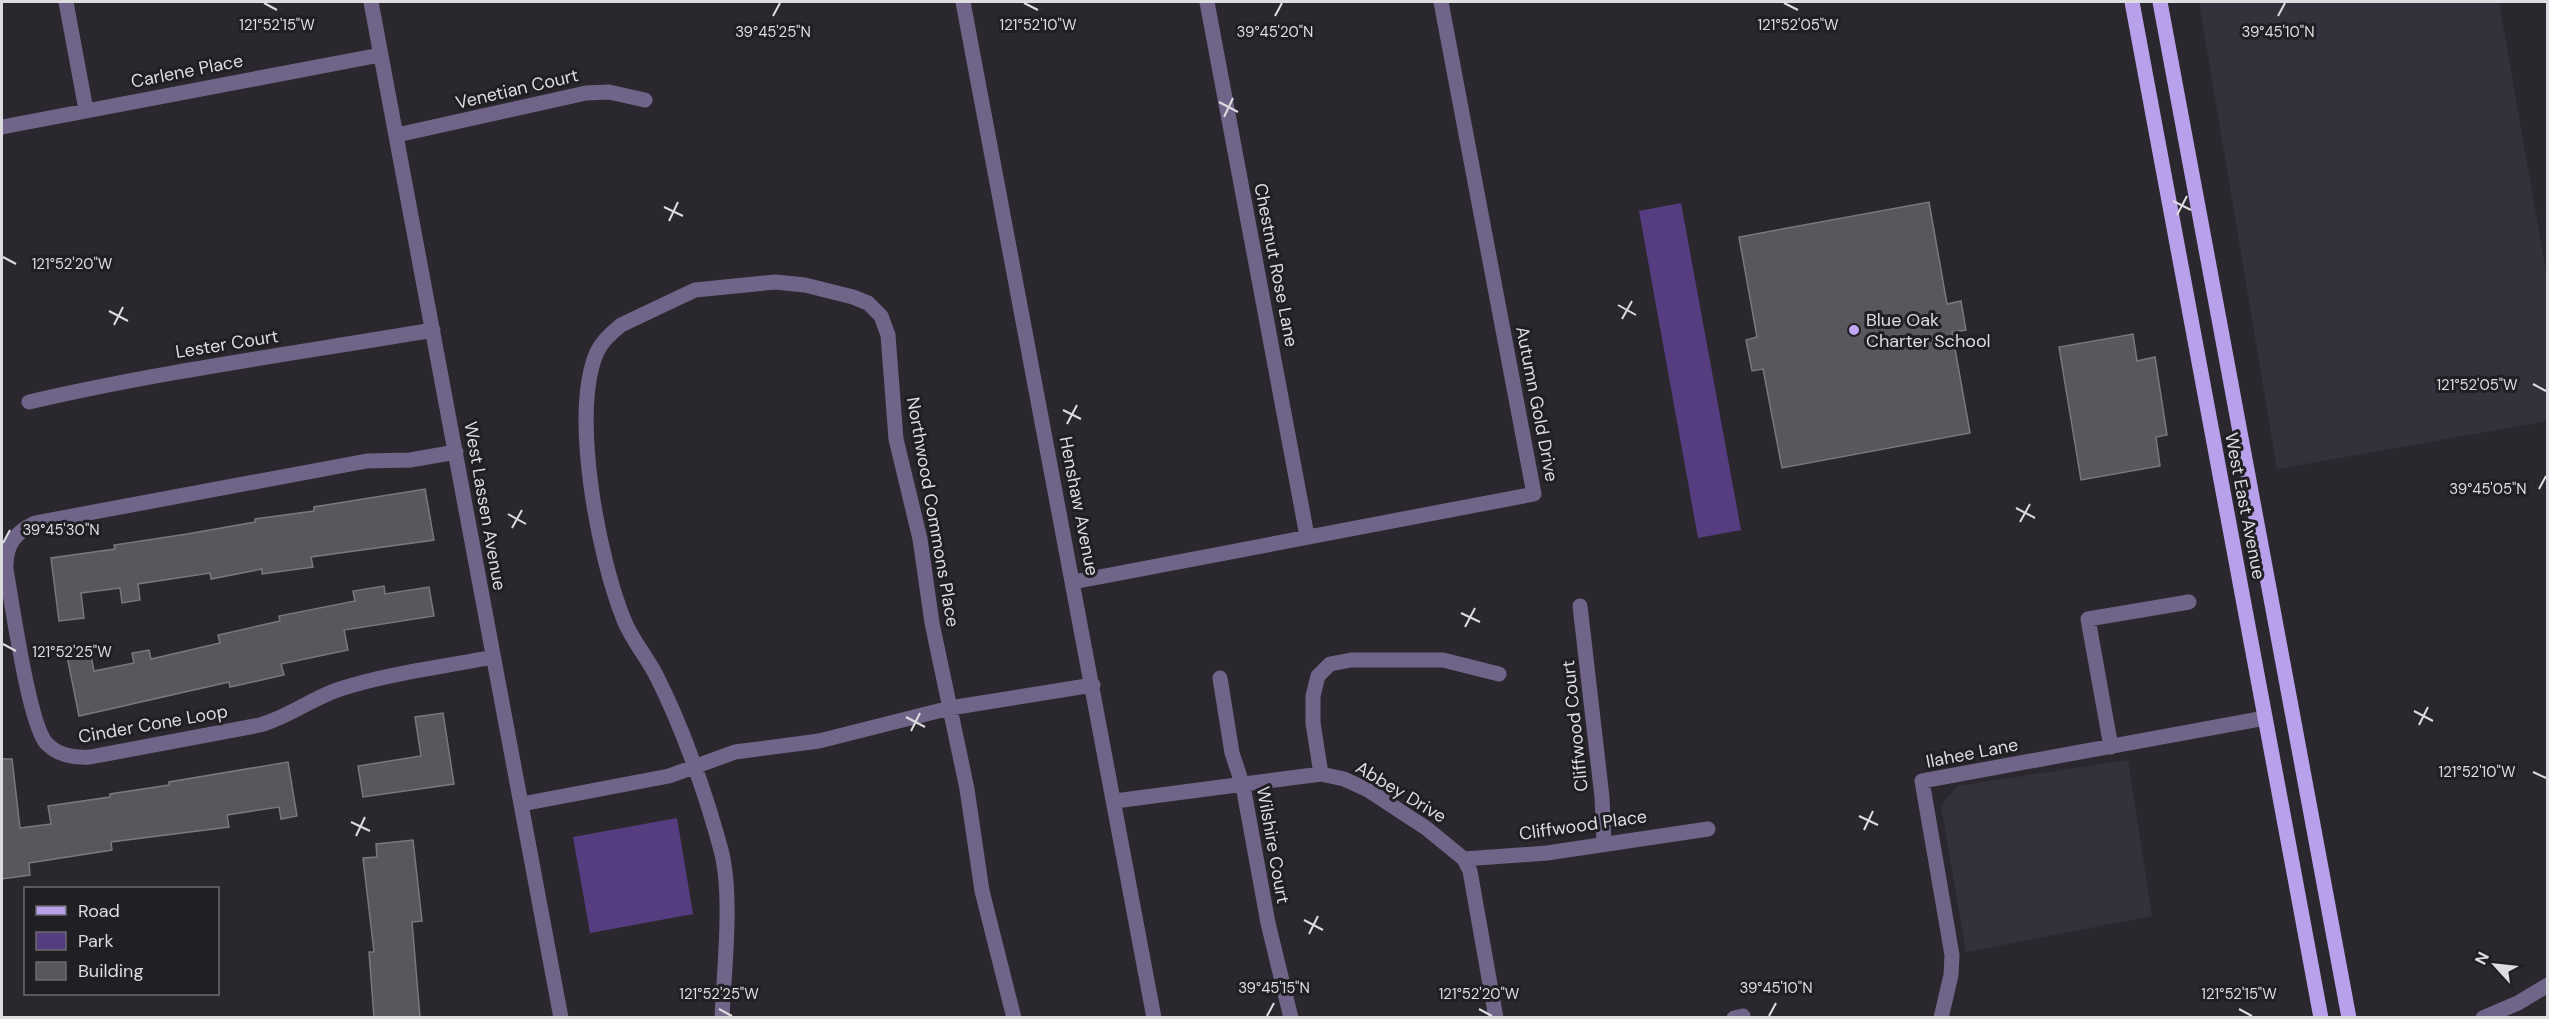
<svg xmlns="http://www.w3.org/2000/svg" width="2549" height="1019" viewBox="0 0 2549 1019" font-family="'DM Sans',sans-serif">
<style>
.built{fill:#34313c}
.green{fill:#553d7f}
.building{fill:#59575e;stroke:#79787e;stroke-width:1.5}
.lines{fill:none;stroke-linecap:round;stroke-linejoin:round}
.minor{stroke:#706589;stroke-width:15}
.major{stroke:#b8a0ea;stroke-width:15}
.ticks{fill:none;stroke:#dddce0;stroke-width:2}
.poi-dot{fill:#c0a8f4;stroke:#201f24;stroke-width:2}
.labels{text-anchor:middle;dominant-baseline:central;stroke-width:6;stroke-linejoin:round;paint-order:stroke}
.street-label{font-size:18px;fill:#dddce0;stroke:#201f24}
.poi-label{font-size:18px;fill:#dddce0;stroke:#201f24;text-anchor:start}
.ticks-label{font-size:15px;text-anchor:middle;fill:#dddce0;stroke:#201f24;stroke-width:6;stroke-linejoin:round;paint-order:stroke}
</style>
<rect width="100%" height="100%" fill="#2a282e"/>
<!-- built -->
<path class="built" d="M2199,2H2499L2547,278V421L2277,469Z
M2128,760L2152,916L1966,952L1941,806L1957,786Z"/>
<!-- green -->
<path class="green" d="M1681,203L1741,530L1698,538L1639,211Z
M677,818L693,914L590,933L573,837Z"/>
<!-- building -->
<path class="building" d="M1929,202L1947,304L1961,301L1966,330L1952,332L1970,433L1782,468L1763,369L1752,371L1746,340L1757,337L1739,237Z
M2133,334L2137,361L2155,357L2167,435L2156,437L2160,466L2081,480L2059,347Z
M425,489L434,540L311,557L313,567L262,574V569L211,579L210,573L138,584L140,600L122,603L120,588L81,593L84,618L59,621L51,558L115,549L114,545L187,534L255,522V519L314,511V507Z
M384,586L385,594L429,587L434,616L344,630L348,650L281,664L284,675L230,687L229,682L79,716L67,656L90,651L94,671L134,663L132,653L149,650L151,659L220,643L218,635L280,621L279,616L355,601L353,591Z
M443,713L454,784L363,797L358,766L421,756L415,717Z
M2,759H12L20,828L51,824L48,806L110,797V794L169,785V782L288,762L297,816L281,819L279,807L227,815L229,827L111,842L112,850L29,863L30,875L2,879Z
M413,840L422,921L412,922L420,1017H374L369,952H374L363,858L377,857L376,844Z"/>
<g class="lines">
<!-- minor -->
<path class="minor" d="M66,2L86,110
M371,2L561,1018
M963,2L1154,1018
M1207,2L1307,536
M2,127L380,55
M397,135L586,93L609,92L645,100
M29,402C162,371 298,353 433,330
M456,452L410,460L367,461L35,523C14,533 5,546 6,570C12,602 29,726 47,744C59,756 74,758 90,757L260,725C289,717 312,698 340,689C389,673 443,667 493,657
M1073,582L1534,494L1441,2
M1580,606L1602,797L1604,843
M1220,678L1232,753L1243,786L1268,923L1291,1018
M2111,747L2088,619L2189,602
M1321,774L1313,723V696L1318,676L1330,664L1351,660H1443L1499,674
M1115,801L1321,774L1344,779L1368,790L1426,828L1464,859L1470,871L1496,1018
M522,804L669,776L735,752L819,741L950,708L1093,685
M1464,859L1547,853L1708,829
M722,1018C724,968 733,896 721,850C706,794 682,726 656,675C646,656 632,640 624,620C599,559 570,413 597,352C602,341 611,333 621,325L695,290L775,282L805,285L853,297L868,303L881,316L888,335L896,439L920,539L932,623L967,789L982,891L1014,1018
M1734,1018L1743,1016
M1941,1018L1951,975L1952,955L1922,781L2265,718
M2483,1018L2518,1003L2548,985"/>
<!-- major -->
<path class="major" d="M2132,2L2321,1018
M2160,2L2349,1018"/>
</g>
<!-- ticks -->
<path class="ticks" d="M264,3L277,10M1024,3L1038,10M1784,3L1798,10M773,16L780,3M1275,16L1282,3M2278,16L2285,3M1219,102L1238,112M1224,117L1233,98M2173,201L2191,210M664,207L683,216M2177,215L2187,196M669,221L678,202M3,257L16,264M1618,305L1636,315M109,311L128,321M1622,319L1632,301M114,325L123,307M2533,384L2546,391M1063,410L1081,419M1067,424L1077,405M2539,489L2546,476M2016,508L2035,518M508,514L526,524M2020,522L2030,504M512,528L522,510M3,543L10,530M1461,613L1480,622M1465,627L1475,608M3,644L16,651M2414,711L2433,721M906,717L925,727M2419,725L2428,707M911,731L920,713M2533,772L2546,778M1859,816L1878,825M351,822L370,831M1864,830L1873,811M356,836L365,817M1304,920L1323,930M1309,934L1318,916M719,1009L732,1016M1479,1009L1492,1016M2239,1009L2252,1016M1267,1016L1274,1003M1769,1016L1776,1003"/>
<!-- markers -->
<circle class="poi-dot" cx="1854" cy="330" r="6"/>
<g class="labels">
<!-- street labels -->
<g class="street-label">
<text transform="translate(187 71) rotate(-11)">Carlene Place</text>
<text transform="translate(517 89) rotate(-13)">Venetian Court</text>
<text transform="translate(1276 265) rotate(79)">Chestnut Rose Lane</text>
<text transform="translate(227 344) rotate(-9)">Lester Court</text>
<text transform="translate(1537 404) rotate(79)">Autumn Gold Drive</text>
<text transform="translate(485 506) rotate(80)">West Lassen Avenue</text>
<text transform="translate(1079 506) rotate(79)">Henshaw Avenue</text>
<text transform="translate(2245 506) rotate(79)">West East Avenue</text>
<text transform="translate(933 512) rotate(80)">Northwood Commons Place</text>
<text transform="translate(153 724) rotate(-10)">Cinder Cone Loop</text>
<text transform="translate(1575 726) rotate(-96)">Cliffwood Court</text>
<text transform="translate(1972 753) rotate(-11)">Ilahee Lane</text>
<text transform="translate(1401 792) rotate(31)">Abbey Drive</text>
<text transform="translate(1583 825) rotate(-8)">Cliffwood Place</text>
<text transform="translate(1273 845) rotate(80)">Wilshire Court</text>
</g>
<!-- poi labels -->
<g class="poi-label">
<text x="1866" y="320">Blue Oak<tspan x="1866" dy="21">Charter School</tspan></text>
</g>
</g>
<g class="ticks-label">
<text x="277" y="30">121°52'15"W</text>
<text x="1038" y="30">121°52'10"W</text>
<text x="1798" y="30">121°52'05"W</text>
<text x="773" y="37">39°45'25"N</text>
<text x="1275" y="37">39°45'20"N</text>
<text x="2278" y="37">39°45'10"N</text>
<text x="72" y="269">121°52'20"W</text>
<text x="2477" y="390">121°52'05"W</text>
<text x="2488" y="494">39°45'05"N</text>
<text x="61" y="535">39°45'30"N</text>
<text x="72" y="657">121°52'25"W</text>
<text x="2477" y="777">121°52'10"W</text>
<text x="1274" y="993">39°45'15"N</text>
<text x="1776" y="993">39°45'10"N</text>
<text x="719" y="999">121°52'25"W</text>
<text x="1479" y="999">121°52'20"W</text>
<text x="2239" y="999">121°52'15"W</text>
</g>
<!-- border -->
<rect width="2549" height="1019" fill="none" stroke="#dddce0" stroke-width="6"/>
<!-- legend -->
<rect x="24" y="887" width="195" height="108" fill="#201f24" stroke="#6c6b6f" stroke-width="1.5"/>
<rect x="36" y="906" width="30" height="9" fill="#b8a0ea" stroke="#6c6b6f" stroke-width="1.5"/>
<text x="78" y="917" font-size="18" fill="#dddce0">Road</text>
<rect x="36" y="932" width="30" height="18" fill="#553d7f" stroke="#6c6b6f" stroke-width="1.5"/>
<text x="78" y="947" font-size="18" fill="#dddce0">Park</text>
<rect x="36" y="962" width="30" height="18" fill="#59575e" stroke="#6c6b6f" stroke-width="1.5"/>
<text x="78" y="977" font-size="18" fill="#dddce0">Building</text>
<!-- north arrow -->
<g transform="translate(2495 965) rotate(297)" stroke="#201f24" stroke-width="4.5" paint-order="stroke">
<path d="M0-4.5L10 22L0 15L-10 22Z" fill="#dddce0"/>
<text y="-9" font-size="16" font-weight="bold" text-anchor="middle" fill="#dddce0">N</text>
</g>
</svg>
